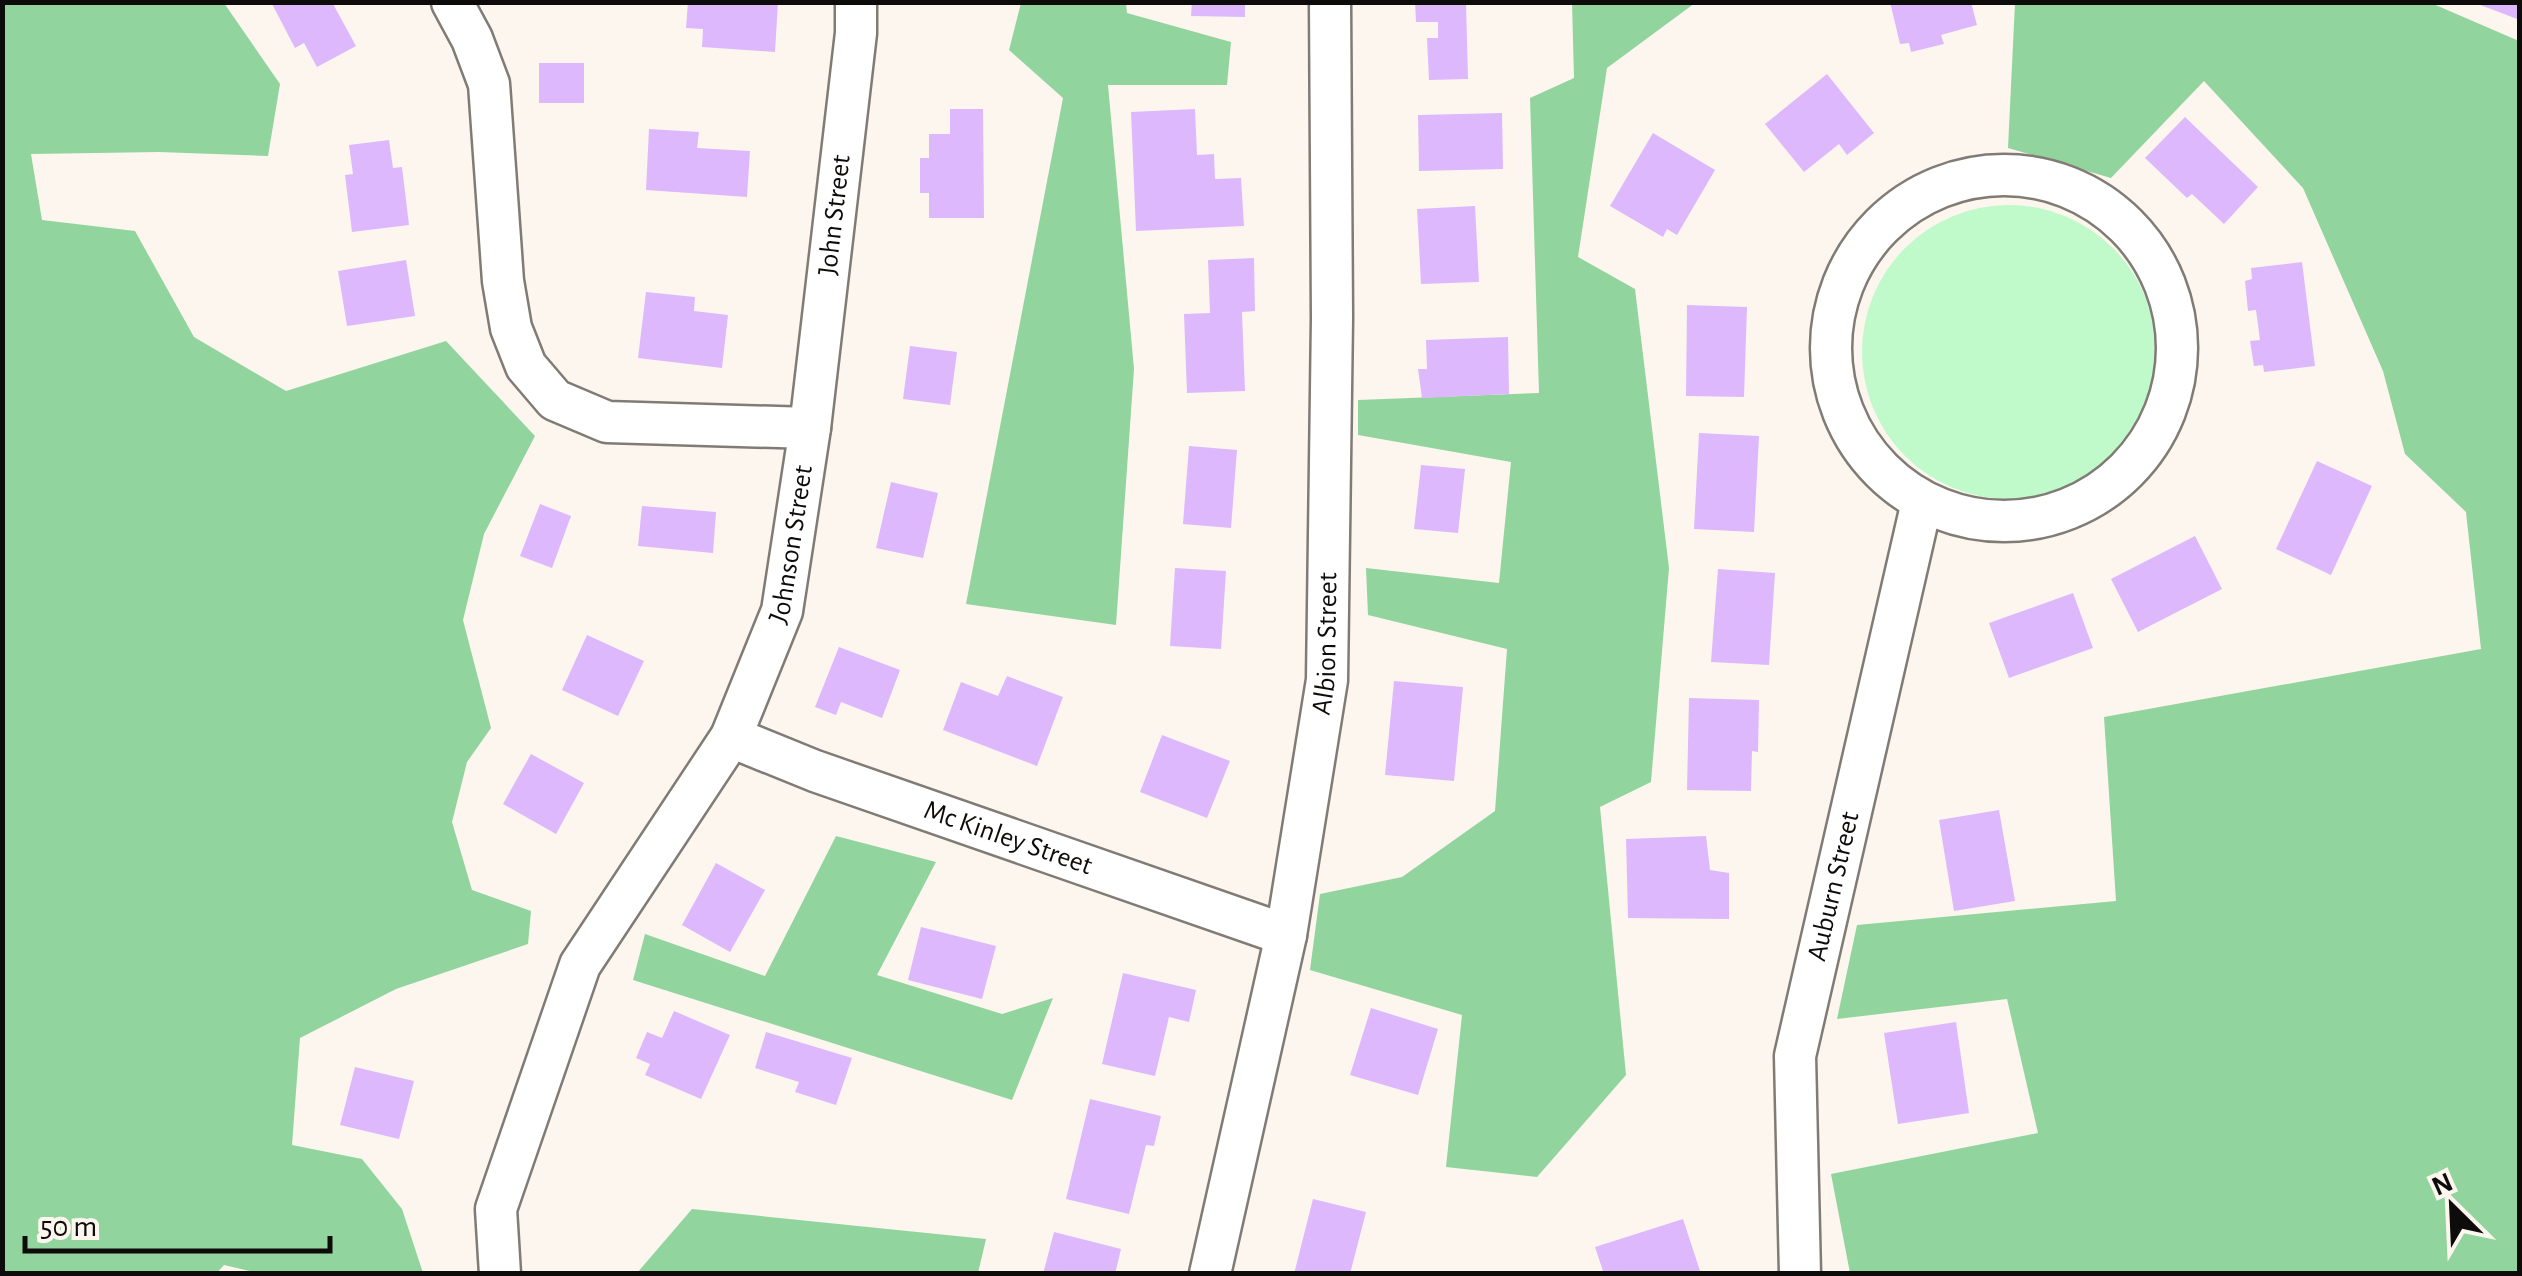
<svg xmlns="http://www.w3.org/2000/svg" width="2522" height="1276" viewBox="0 0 2522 1276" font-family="'Alegreya Sans',sans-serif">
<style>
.green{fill:#c0faca}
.forest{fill:#92d49e}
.building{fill:#ddb8fd}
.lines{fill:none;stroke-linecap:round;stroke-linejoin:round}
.minor-casing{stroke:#817b75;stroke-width:45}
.minor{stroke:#fff;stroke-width:40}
.labels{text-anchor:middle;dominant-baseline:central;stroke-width:8;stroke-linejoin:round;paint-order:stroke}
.street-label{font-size:28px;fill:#0e0c0a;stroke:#fcf6ee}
</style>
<rect width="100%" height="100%" fill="#fcf6ee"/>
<!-- green -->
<path class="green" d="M1862 352a147 147 0 1 1 294 0a147 147 0 1 1-294 0Z"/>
<!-- forest -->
<path class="forest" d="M2,3H224L280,84L268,156L159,152L31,154L42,220L135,231L194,337L286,391L446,341L535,436L484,534L463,620L491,728L467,762L452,822L472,890L531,911L528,944L396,989L300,1038L292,1145L362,1159L402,1209L423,1273H258L224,1265L216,1274L3,1273Z
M1021,3H1126L1127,13L1231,42L1227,85H1108L1134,369L1116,625L966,604L1063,98L1009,50Z
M1572,3H1695L1607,68L1578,257L1635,289L1669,568L1651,782L1600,807L1626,1075L1537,1177L1446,1167L1462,1015L1310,970L1320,894L1402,877L1495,811L1507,649L1368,615L1366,568L1499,583L1511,462L1358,435V400L1539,393L1530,98L1574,78Z
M2015,3H2431L2519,41V1273H1850L1831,1174L2038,1133L2007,999L1837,1019L1857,925L2116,901L2104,717L2481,649L2466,512L2405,454L2383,371L2303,188L2204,81L2111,178L2008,148Z
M836,836L936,862L877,975L1002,1014L1053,998L1012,1100L633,980L645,934L765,976Z
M692,1209L986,1239L978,1273H637Z"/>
<!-- building -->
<path class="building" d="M271,2H332L356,46L317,67L304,43L295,48Z
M688,2H778L775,52L702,47L703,29L686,28Z
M1192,2H1245V17L1191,16Z
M1415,2H1466L1468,79L1429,80L1427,38H1438V22H1416Z
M1890,2H1971L1977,25L1941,35L1944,44L1911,52L1909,43L1900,44Z
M2475,2H2520V20L2475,3Z
M539,63H584V103H539Z
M1827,74L1874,133L1847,155L1839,144L1804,172L1765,124Z
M950,109H983L984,218H929V193H920V158H929V134H950Z
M1195,109L1197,155L1214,154L1215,179L1241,178L1244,226L1136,231L1131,112Z
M1502,113L1503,169L1419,171L1418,115Z
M2185,117L2258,187L2224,224L2192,194L2187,198L2145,158Z
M649,129L699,132L697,148L750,151L747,197L646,190Z
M1653,133L1715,170L1677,235L1667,229L1663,237L1610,206Z
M389,140L393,168L402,167L409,225L352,232L345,175L353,174L349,145Z
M1475,206L1479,282L1421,284L1417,209Z
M1254,258L1255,311L1242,312L1245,391L1187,393L1184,314L1210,313L1208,260Z
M406,260L415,316L347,326L338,271Z
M2302,262L2315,366L2264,372L2263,365L2254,366L2250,341L2260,340L2256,310L2248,311L2245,281L2252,279L2251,268Z
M646,292L695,297L694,311L728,315L722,368L638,358Z
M1687,305L1747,307L1744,397L1686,396Z
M1508,337L1509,394L1422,398L1418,369H1427L1426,340Z
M910,346L957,352L950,405L903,399Z
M1699,433L1759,436L1754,532L1694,529Z
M1189,446L1237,450L1231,528L1183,524Z
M2317,461L2372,486L2331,575L2276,549Z
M1421,465L1465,469L1458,533L1414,529Z
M891,482L938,493L923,558L876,548Z
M540,504L571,516L552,568L520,556Z
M642,506L716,512L713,553L638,546Z
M2195,536L2222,589L2138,632L2111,579Z
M1175,568L1226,571L1221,649L1170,646Z
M1718,569L1775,573L1769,665L1711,662Z
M2073,593L2093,648L2009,678L1989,623Z
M587,635L644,661L618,716L562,690Z
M839,647L900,670L882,718L841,702L836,715L815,707Z
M1007,676L1063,697L1037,766L943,730L961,682L998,696Z
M1394,681L1463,687L1454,781L1385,775Z
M1689,698L1759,700L1758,752L1752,751L1751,791L1687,790Z
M1162,735L1230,761L1207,818L1140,792Z
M531,754L584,783L556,834L503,804Z
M1999,810L2015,901L1954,911L1939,820Z
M1706,836L1710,870L1729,873V919L1628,918L1626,839Z
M716,863L765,890L730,952L682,925Z
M921,927L996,946L982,999L908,980Z
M1123,973L1196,990L1189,1022L1169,1017L1155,1076L1102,1064Z
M1371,1008L1438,1029L1418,1095L1350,1075Z
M674,1011L730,1035L701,1099L645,1075L650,1064L636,1058L647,1032L662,1038Z
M1956,1022L1969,1113L1898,1124L1884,1033Z
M766,1032L852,1058L836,1105L795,1092L799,1082L755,1068Z
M355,1067L414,1081L399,1139L340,1125Z
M1090,1099L1161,1116L1154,1146L1146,1145L1129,1214L1066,1199Z
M1313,1199L1366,1212L1350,1274H1294Z
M1683,1219L1701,1274H1604L1595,1247Z
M1054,1232L1121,1249L1115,1274H1043Z"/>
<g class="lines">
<defs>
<g id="minor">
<path d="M452,2L472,39L489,84L503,281L511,328L526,366L555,400L607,422L810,428"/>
<circle cx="2004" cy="348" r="173"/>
<path id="s1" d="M731,737L815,771L1286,935"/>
<path id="s2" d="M500,1274L496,1209L580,965L731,737L782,611L810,428L856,33V2"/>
<path id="s3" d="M1210,1274L1286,935L1327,680L1332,318L1330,2"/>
<path id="s4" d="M1800,1274L1795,1056L1921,506"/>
</g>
</defs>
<!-- minor casing -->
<use href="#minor" class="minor-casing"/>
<!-- minor -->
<use href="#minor" class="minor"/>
</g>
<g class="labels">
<!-- street labels -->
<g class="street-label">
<text stroke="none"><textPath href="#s2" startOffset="1132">John Street</textPath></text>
<text stroke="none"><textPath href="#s2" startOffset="800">Johnson Street</textPath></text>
<text stroke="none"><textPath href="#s3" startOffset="642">Albion Street</textPath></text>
<text stroke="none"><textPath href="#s1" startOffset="295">Mc Kinley Street</textPath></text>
<text stroke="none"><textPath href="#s4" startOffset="392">Auburn Street</textPath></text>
</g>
</g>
<!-- border -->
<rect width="2522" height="1276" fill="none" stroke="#0e0c0a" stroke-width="10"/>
<!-- north arrow -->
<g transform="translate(2452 1206) rotate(336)" stroke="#fcf6ee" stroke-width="8" paint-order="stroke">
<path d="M0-8L18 38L0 25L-18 38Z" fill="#0e0c0a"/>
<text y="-15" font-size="28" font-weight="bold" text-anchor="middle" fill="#0e0c0a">N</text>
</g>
<!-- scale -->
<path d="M25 1236v15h305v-15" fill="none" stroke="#0e0c0a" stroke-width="5"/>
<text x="40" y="1236" font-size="30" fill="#0e0c0a" stroke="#fcf6ee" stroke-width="8" paint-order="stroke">50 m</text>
</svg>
